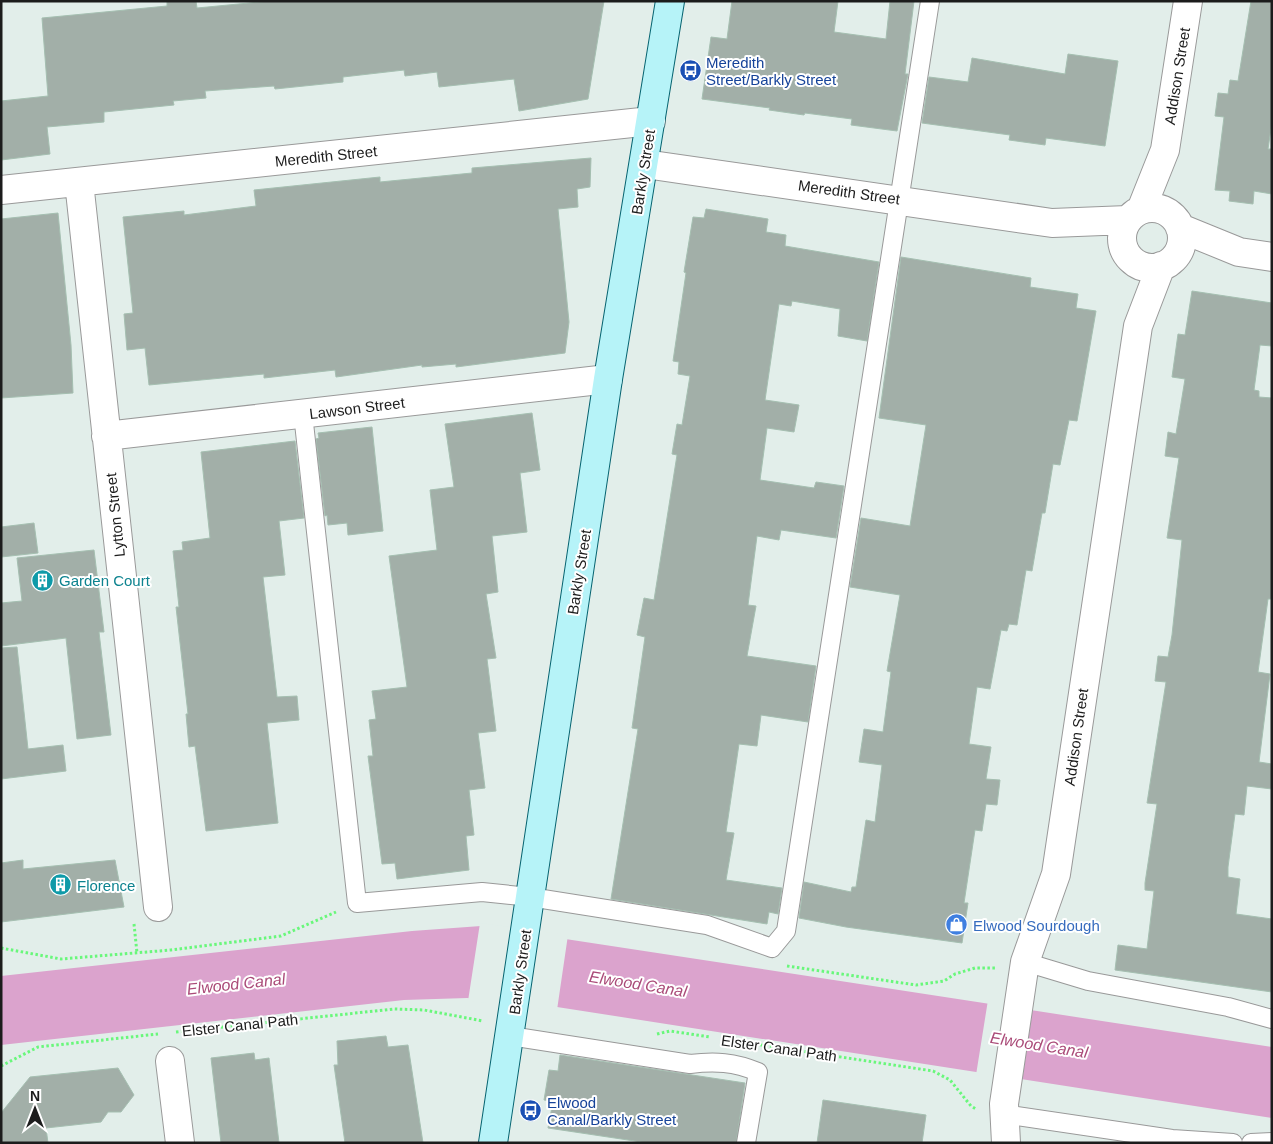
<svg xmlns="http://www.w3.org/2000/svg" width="1273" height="1144" viewBox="0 0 1273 1144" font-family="Helvetica,sans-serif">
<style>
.water{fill:#dba3cd}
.pier{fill:#e2eeea}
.building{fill:#a2afa8;stroke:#a5bfb1}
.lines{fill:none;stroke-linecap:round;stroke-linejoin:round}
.service-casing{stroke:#999;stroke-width:20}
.minor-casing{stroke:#999;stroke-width:30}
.secondary-casing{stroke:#066370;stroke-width:30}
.path{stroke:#69f77b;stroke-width:3;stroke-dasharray:2.5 2.5;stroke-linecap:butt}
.service{stroke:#fff;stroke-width:18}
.minor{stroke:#fff;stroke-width:28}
.secondary{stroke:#b6f3f8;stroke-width:28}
.labels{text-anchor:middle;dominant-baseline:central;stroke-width:4;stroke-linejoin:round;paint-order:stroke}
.transit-label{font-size:15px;fill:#164399;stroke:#fff;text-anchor:start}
.street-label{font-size:15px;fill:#1c1c1c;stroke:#fff}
.culture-label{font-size:15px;fill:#0d838f;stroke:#fff;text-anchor:start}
.shop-label{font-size:15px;fill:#366cbe;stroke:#fff;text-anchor:start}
.water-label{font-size:16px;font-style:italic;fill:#aa4b78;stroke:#fff}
</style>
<rect width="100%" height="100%" fill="#e2eeea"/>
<!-- water -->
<path class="water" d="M481,926L1272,1047V1118L557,1007L467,998L404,1000L1,1045V976L412,931Z"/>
<!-- pier -->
<path class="pier" d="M480,923L568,935L557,1010L468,1001Z
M988,1000L1033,1007L1022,1082L976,1075Z"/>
<!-- building -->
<path class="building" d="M167,1H196L197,8L270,1H604L588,99L519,111L514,79L439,87L437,72L405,76L404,70L343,77V82L275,89L274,86L205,91L206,98L173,101L174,105L104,112V122L47,127L50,154L1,160V101L48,96L42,18L167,6Z
M732,1H838L834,32L886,39L890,1H914L905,74H908L897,131L851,125L852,119L805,113L804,115L769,110L770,108L702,99L711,37L727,39Z
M1251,1H1272V122L1268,149H1272V194L1254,191L1253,204L1229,201L1230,191L1215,190L1224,117L1215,116L1218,93L1228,94L1230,80L1238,81Z
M1068,54L1118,61L1105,146L1046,138L1045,145L1009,140L1010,135L922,123L929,77L968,82L972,58L1065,74Z
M591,158L590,187L577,189L578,207L558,209L569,322L565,353L456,367V364L422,367V365L336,377L335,370L264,378V374L149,385L145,348L127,350L124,314L133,313L123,217L184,211V215L256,206L254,190L380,177V182L472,173V168Z
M706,209L768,219L766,232L786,235L785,246L879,262L867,341L838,336L840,309L792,301L791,306L779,304L765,400L799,405L794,432L767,428L760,480L814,488L816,482L844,486L836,538L781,530L779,540L757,536L748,605L756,606L747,656L816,666L808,722L761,715L757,746L739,744L726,832L734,833L726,880L782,888L778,914L769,912L767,924L611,899L638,729L632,728L645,637L637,635L644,598L654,600L677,455L672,454L677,424L682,425L690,376L678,374L679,362L673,361L686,273L684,272L693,217L704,218Z
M58,213L71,345L73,393L1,398V219Z
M901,257L1031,278L1030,287L1078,294L1076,308L1096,311L1077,421L1069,420L1060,465L1053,464L1045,513H1042L1032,571L1026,570L1017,625L1009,624L1007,631L1001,630L990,689L977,687L969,744L991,747L986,779L1000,780L997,805L986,804L982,831L975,830L964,903H968L962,943L846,927L799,918L804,882L851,892L852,887H856L866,820L875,822L882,765L859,762L864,729L883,732L891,672L887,671L900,595L850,587L861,518L910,526L926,425L879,418Z
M1192,291L1272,303V346L1260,345L1254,390L1259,391V397L1272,398V599H1268L1258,672L1270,674L1259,762L1272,764V789L1247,786L1244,815L1235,814L1228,867V877L1240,879L1236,914L1272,919V992L1115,970L1118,945L1147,949L1154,891L1145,890V883L1157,804L1147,803L1166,682L1155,681L1158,656L1168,657L1172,635L1182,540L1167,538L1179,458L1165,456L1168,432L1176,434L1185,379L1172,377L1178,334L1185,335Z
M532,413L540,470L520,473L527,532L492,536L498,592L486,594L496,658L487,659L496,731L478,733L485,788L469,790L474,835L466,836L469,870L397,879L395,863L382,864L368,756H373L369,720L376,719L372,691L407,687L389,556L437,550L430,490L454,487L445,424Z
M372,427L383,531L348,535L347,523L328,525L327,515L325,516L316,439L319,438L318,433Z
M295,441L304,518L279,521L285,575L263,577L277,697L297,696L299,720L267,723L278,823L206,831L195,746L189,747L186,714H188L176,607H179L173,551L183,550L182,542L210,538L201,452Z
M34,523L38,553L1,557V527Z
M94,550L104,632H99L111,735L77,739L66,638L1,646V603L22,601L17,558Z
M17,647L28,749L63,745L66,771L1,779V648Z
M23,860V869L115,860L124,907L1,922V863Z
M386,1036L388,1047L408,1045L423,1143H345L334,1065H338L337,1041Z
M254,1053L255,1060L269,1058L279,1143H221L211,1058Z
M560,1055L745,1083L736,1143H648L548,1128L553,1101L544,1100L549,1070L558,1071Z
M118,1068L134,1095L121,1112H108L101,1122L46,1128L48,1143H1V1113L30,1077Z
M823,1100L926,1115L922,1143H817Z"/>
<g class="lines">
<defs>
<path id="service" d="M303,414L357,903L482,892L530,897L707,925L772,948L786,931L930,1
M1025,962L1088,981L1228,1007L1272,1019
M510,1036L690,1064C715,1061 734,1062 758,1072L746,1143
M1003,1114L1172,1139L1233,1143
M1251,1143L1272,1142"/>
<path id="minor" d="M645,164L1052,223L1128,220
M79,182L158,907
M1,190L651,121
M1122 238a30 30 0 1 1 60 0a30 30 0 1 1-60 0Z
M1141,210L1165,150L1188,1
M1180,228L1239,252L1272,257
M106,436L608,379
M170,1061L180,1143
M1006,1143L1004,1104L1025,962L1056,874L1138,326L1161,266"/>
<path id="secondary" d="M493,1143L608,379L670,1"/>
</defs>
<!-- service casing -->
<use href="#service" class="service-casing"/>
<!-- minor casing -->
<use href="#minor" class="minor-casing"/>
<!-- secondary casing -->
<use href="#secondary" class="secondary-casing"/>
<!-- path -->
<path class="path" d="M134,924L137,953
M1,948L61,959L171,950L281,936L336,912
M787,966L916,985L944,981L955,974L975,968H995
M176,1032L394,1009L424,1010L483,1021
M657,1034L670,1031L710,1037
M755,1044L933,1071L950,1080L971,1106L976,1109
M1,1066L38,1047L158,1034"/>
<!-- service -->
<use href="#service" class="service"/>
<!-- minor -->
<use href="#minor" class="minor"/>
<!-- secondary -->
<use href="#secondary" class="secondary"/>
</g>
<!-- icons -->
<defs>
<symbol id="bus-disc" viewBox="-11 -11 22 22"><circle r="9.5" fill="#1a4fb4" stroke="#fff"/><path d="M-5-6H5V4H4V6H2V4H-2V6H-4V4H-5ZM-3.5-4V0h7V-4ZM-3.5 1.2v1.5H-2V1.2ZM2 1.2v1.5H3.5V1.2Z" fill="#fff"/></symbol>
<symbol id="building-disc" viewBox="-11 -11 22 22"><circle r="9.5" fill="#0f9aa8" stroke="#fff"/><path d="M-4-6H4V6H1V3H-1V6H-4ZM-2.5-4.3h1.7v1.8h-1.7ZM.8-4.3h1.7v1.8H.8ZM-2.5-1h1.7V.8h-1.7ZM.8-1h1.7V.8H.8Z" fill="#fff"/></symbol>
<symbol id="shop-disc" viewBox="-11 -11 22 22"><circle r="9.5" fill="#3f7fe0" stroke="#fff"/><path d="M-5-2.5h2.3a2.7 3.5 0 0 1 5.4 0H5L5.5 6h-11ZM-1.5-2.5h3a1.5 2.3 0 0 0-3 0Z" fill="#fff"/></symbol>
</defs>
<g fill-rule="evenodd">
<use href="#bus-disc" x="678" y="58" width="25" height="25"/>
<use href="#building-disc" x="30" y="568" width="25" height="25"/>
<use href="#building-disc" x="48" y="872" width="25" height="25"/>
<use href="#shop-disc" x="944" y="912" width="25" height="25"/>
<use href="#bus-disc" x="518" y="1098" width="25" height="25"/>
</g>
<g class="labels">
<!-- transit labels -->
<g class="transit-label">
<text x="706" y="62">Meredith<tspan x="706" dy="17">Street/Barkly Street</tspan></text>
<text x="547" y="1102">Elwood<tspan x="547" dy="17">Canal/Barkly Street</tspan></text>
</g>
<!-- street labels -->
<g class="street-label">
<text transform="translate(1177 76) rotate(-81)">Addison Street</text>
<text transform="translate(326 156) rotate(-6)">Meredith Street</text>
<text transform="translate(643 172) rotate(-81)">Barkly Street</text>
<text transform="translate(849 192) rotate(8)">Meredith Street</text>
<text transform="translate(357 408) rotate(-7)">Lawson Street</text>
<text transform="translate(115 515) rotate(-96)">Lytton Street</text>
<text transform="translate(579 572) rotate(-81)">Barkly Street</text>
<text transform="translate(1076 737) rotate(-82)">Addison Street</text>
<text transform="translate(520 972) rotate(-82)">Barkly Street</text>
<text transform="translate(240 1025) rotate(-6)">Elster Canal Path</text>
<text transform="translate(779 1048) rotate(8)">Elster Canal Path</text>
</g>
<!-- culture labels -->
<g class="culture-label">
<text x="59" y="580">Garden Court</text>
<text x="77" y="885">Florence</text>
</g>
<!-- shop labels -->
<g class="shop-label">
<text x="973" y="925">Elwood Sourdough</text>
</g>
<!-- water labels -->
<g class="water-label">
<text transform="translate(236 984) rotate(-6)">Elwood Canal</text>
<text transform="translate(638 984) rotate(9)">Elwood Canal</text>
<text transform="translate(1039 1045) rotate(9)">Elwood Canal</text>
</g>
</g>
<!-- border -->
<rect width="1273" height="1144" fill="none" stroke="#1c1c1c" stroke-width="5"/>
<!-- north arrow -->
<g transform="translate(35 1109)" stroke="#ffffff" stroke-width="4" paint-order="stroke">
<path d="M0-4L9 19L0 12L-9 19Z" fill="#1c1c1c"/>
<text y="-8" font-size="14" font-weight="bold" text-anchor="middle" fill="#1c1c1c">N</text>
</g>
</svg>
